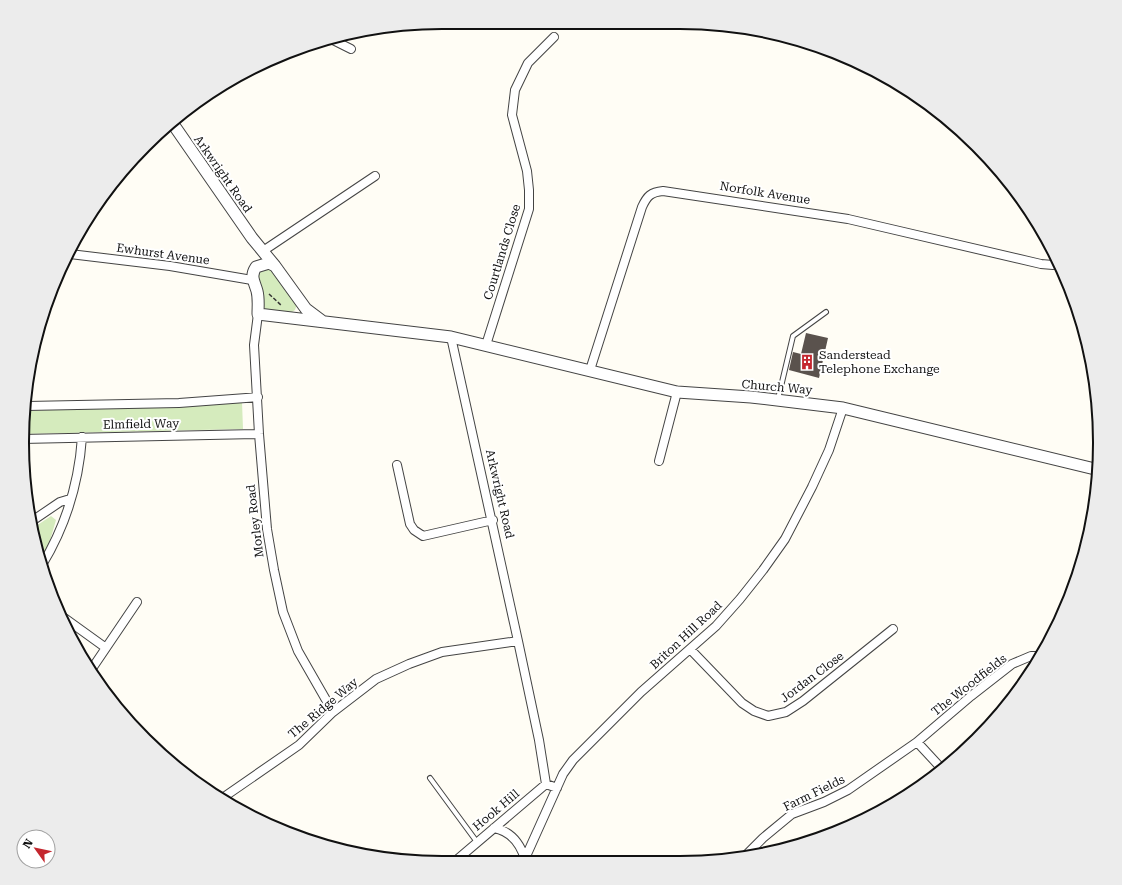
<svg xmlns="http://www.w3.org/2000/svg" width="1122" height="885" viewBox="0 0 1122 885" font-family="'Roboto Serif',serif">
<style>
.green{fill:#d5ebbd}
.building{fill:#5a524d}
.lines{fill:none;stroke-linecap:round;stroke-linejoin:round}
.service-casing{stroke:#444;stroke-width:6}
.minor-casing{stroke:#444;stroke-width:10}
.tertiary-casing{stroke:#444;stroke-width:13}
.path{stroke:#333;stroke-width:1.5;stroke-dasharray:4 2;stroke-linecap:butt}
.service{stroke:#fff;stroke-width:4}
.minor{stroke:#fff;stroke-width:8}
.tertiary{stroke:#fff;stroke-width:11}
.labels{text-anchor:middle;dominant-baseline:central;stroke-width:4;stroke-linejoin:round;paint-order:stroke}
.street-label{font-size:12px;fill:#111;stroke:#fff}
.poi-label{font-size:12px;fill:#111;stroke:#fff;text-anchor:start}
.rim{fill:none;stroke:#111;stroke-width:2}
</style>
<rect width="100%" height="100%" fill="#fffdf5"/>
<!-- green -->
<path class="green" d="M271,268L297,304L295,310L292,312L265,309L263,304L264,296L256,271Z
M242,402L243,429L23,434L26,411Z
M51,516L56,520L49,544L40,560L36,551L33,528Z"/>
<!-- building -->
<path class="building" d="M806,333L828,338L819,378L789,370L793,352L801,354Z"/>
<g class="lines">
<defs>
<path id="service" d="M778,399L793,336L826,312
M430,778L477,842"/>
<path id="minor" d="M329,38L351,49
M263,251L375,176
M70,254L170,266L252,280
M258,314L254,345L259,434L267,529L274,570L283,612L298,651L333,712
M451,337L518,641L539,740L546,784
M486,345L529,209V190L527,171L512,115L515,90L528,63L554,37
M590,370L642,207C647,196 651,192 663,191L848,219L1041,264L1053,265L1057,262
M27,406L179,403L258,397
M22,439L259,434
M659,461L677,392
M397,465L410,524L414,530L423,536L493,520
M32,521L60,502L70,499
M42,565C65,527 79,482 82,437
M63,617L106,648
M690,649L742,703L754,711L768,716L786,712L803,701L893,629
M91,670L137,602
M917,742L942,769
M221,799L299,745L333,712L376,679L409,664L442,652L518,641
M494,828C510,831 520,843 525,859
M745,856L763,838L792,814L824,802L848,790L917,742L971,696L1012,664L1031,656H1040
M453,863L546,784L557,788
M523,863L563,774L573,760L641,692L716,626L740,599L763,570L785,539L812,487L829,450L843,408"/>
<path id="tertiary" d="M173,124L252,238L275,266
M322,321L306,309L275,266L269,263L256,267C250,276 254,281 257,291C259,299 258,306 258,314L451,337L677,392L751,397L843,408L1099,470"/>
</defs>
<!-- service casing -->
<use href="#service" class="service-casing"/>
<!-- minor casing -->
<use href="#minor" class="minor-casing"/>
<!-- tertiary casing -->
<use href="#tertiary" class="tertiary-casing"/>
<!-- path -->
<path class="path" d="M269,294L282,306"/>
<!-- service -->
<use href="#service" class="service"/>
<!-- minor -->
<use href="#minor" class="minor"/>
<!-- tertiary -->
<use href="#tertiary" class="tertiary"/>
</g>
<!-- icons -->
<defs>
<symbol id="building-bare" viewBox="-9 -9 18 18"><path d="M-4-6H4V6H1V3H-1V6H-4ZM-2.5-4.3h1.7v1.8h-1.7ZM.8-4.3h1.7v1.8H.8ZM-2.5-1h1.7V.8h-1.7ZM.8-1h1.7V.8H.8Z" fill="#c4262e" stroke="#fff" stroke-width="2.5" paint-order="stroke"/></symbol>
</defs>
<g fill-rule="evenodd">
<use href="#building-bare" x="796" y="351" width="22" height="22"/>
</g>
<g class="labels">
<!-- street labels -->
<g class="street-label">
<text transform="translate(223 174) rotate(55)">Arkwright Road</text>
<text transform="translate(765 193) rotate(9)">Norfolk Avenue</text>
<text transform="translate(502 252) rotate(-73)">Courtlands Close</text>
<text transform="translate(163 254) rotate(8)">Ewhurst Avenue</text>
<text transform="translate(777 387) rotate(5)">Church Way</text>
<text transform="translate(141 424) rotate(-1)">Elmfield Way</text>
<text transform="translate(500 494) rotate(77)">Arkwright Road</text>
<text transform="translate(255 521) rotate(-97)">Morley Road</text>
<text transform="translate(686 635) rotate(-43)">Briton Hill Road</text>
<text transform="translate(812 677) rotate(-37)">Jordan Close</text>
<text transform="translate(969 685) rotate(-38)">The Woodfields</text>
<text transform="translate(323 708) rotate(-40)">The Ridge Way</text>
<text transform="translate(814 793) rotate(-26)">Farm Fields</text>
<text transform="translate(496 810) rotate(-40)">Hook Hill</text>
</g>
<!-- poi labels -->
<g class="poi-label">
<text x="819" y="355">Sanderstead<tspan x="819" dy="14">Telephone Exchange</tspan></text>
</g>
</g>
<!-- crop -->
<path d="M0 0H1122V885H0ZM442 29H680A413 413 0 0 1 1093 442V443A413 413 0 0 1 680 856H442A413 413 0 0 1 29 443V442A413 413 0 0 1 442 29Z" fill="#ececec" fill-rule="evenodd"/>
<path class="rim" d="M442 29H680A413 413 0 0 1 1093 442V443A413 413 0 0 1 680 856H442A413 413 0 0 1 29 443V442A413 413 0 0 1 442 29Z"/>
<!-- north arrow -->
<g transform="translate(36 849) rotate(303)"><circle r="19" fill="#ffffff" stroke="#a0a0a0"/>
<path d="M0-3L7 15L0 10L-7 15Z" fill="#c4262e"/>
<text y="-6" font-size="11" font-weight="bold" text-anchor="middle" fill="#111111">N</text>
</g>
</svg>
